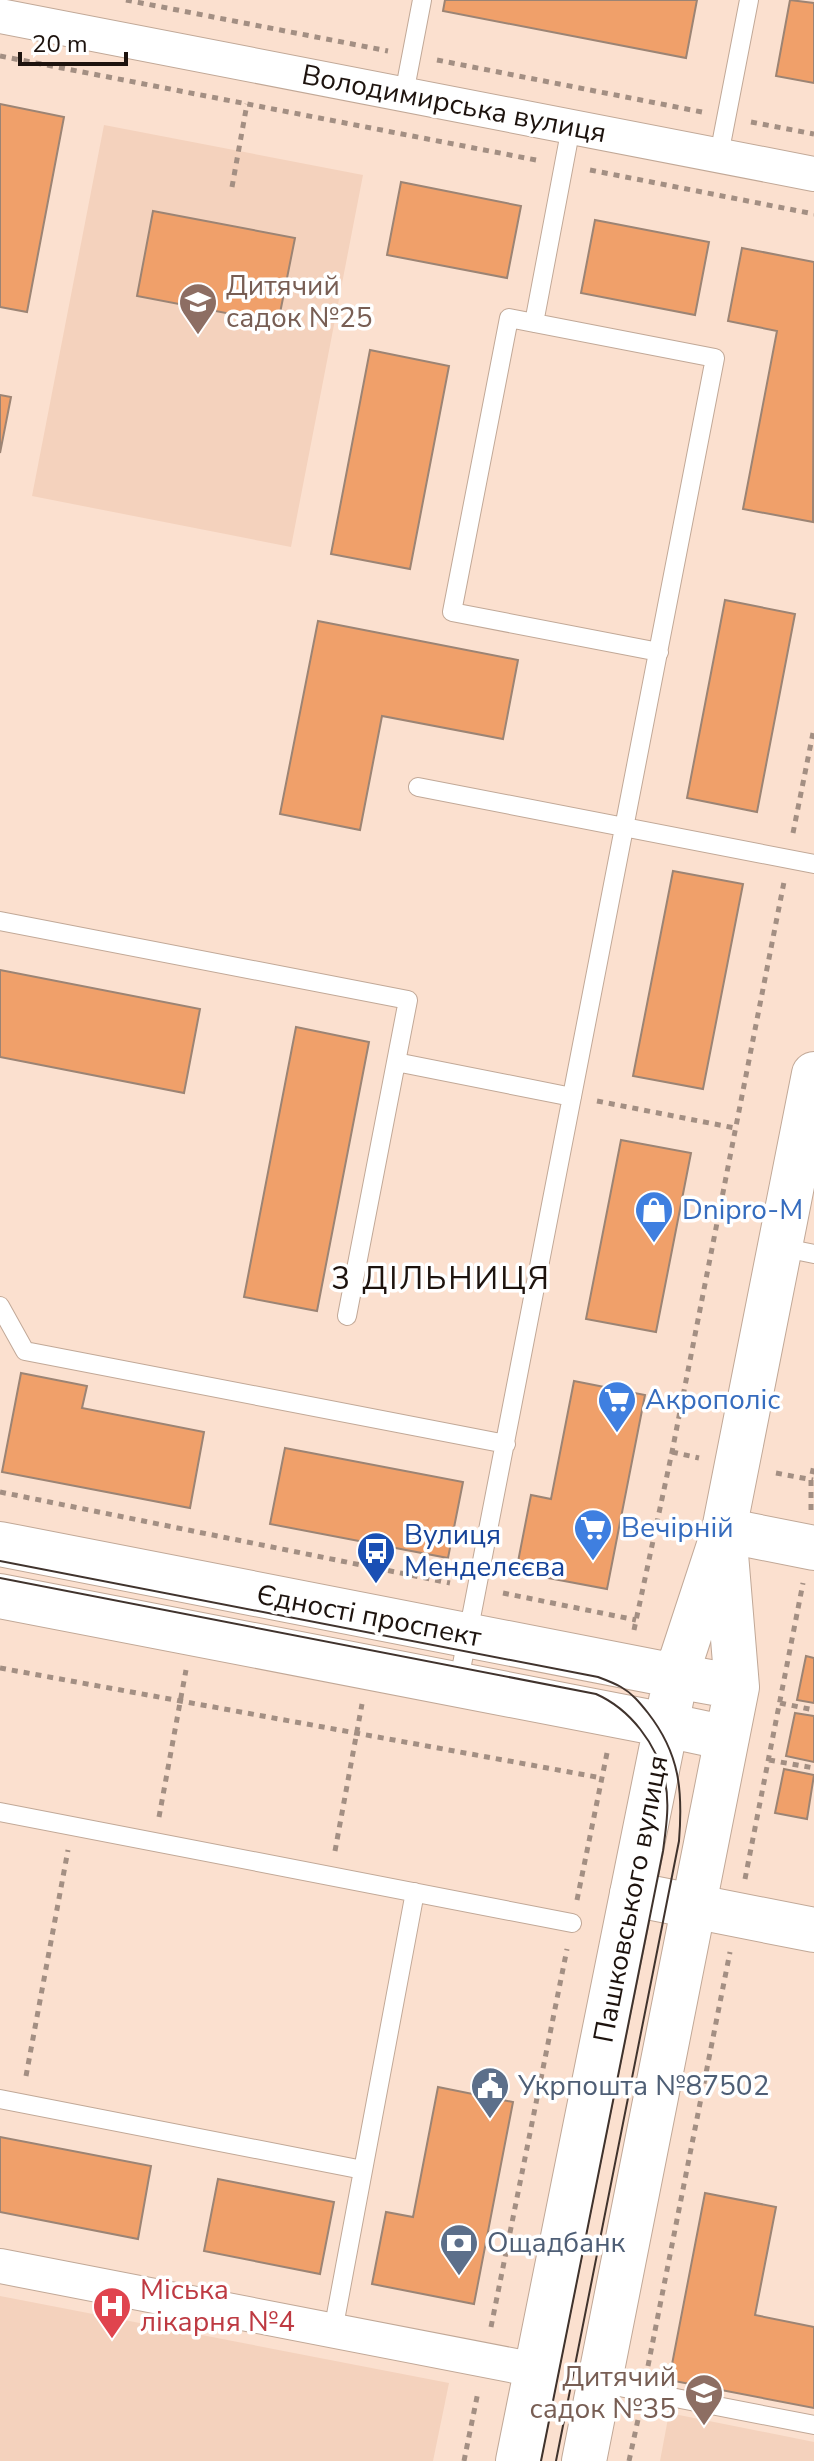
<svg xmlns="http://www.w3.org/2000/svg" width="814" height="2461" viewBox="0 0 814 2461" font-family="'Nunito Sans',sans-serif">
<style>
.built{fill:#f4d2bd}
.building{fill:#f0a06a;stroke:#9c8474;stroke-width:2}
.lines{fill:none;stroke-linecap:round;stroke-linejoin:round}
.service-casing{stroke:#c1a897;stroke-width:20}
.minor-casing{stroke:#c1a897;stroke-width:36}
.tertiary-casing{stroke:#c1a897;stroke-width:46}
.secondary-casing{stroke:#c1a897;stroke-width:46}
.path{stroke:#a38f83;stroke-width:5;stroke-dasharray:6 6;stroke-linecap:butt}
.service{stroke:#fff;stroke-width:18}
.minor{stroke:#fff;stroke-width:34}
.tertiary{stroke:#fff;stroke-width:44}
.secondary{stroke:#fff;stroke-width:44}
.tram{stroke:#40332d;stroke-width:2}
.labels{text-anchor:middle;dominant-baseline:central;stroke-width:7;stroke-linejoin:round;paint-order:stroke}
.street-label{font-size:28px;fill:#1d130e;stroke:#fff}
.education-label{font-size:28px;fill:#785e54;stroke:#fff;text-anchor:start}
.shop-label{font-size:28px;fill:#366cbe;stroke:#fff;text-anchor:start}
.transit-label{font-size:28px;fill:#164399;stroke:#fff;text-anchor:start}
.service-label{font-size:28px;fill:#4e5e75;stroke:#fff;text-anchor:start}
.health-label{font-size:28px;fill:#be3a42;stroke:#fff;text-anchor:start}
.quarter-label{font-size:32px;letter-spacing:2px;fill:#1d130e;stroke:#fff}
</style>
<rect width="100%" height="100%" fill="#fbe0cf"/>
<!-- built -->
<path class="built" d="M104,125L363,175L291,547L32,496Z
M0,2296L449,2383L433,2461H0Z
M669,2413L814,2442V2461H660Z"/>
<!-- building -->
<path class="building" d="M445,0H697L686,58L443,11Z
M790,0L814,3V83L776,76Z
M0,104L64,117L27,312L0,307Z
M401,182L521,206L507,278L387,255Z
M153,211L295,238L278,323L137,296Z
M595,220L709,242L695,315L581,293Z
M742,248L814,262L813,522L743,509L777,331L728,321Z
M370,350L449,366L410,569L331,554Z
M0,395L11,397L0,453Z
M725,600L795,614L757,812L687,798Z
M318,621L518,660L503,739L382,716L360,830L280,814Z
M673,871L743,884L703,1089L633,1076Z
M0,970L200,1009L184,1093L0,1057Z
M296,1027L369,1042L317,1311L244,1297Z
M621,1140L691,1153L656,1332L586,1319Z
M21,1373L87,1386L82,1408L204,1432L190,1508L2,1472Z
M574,1381L645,1395L607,1589L516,1572L531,1495L551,1499Z
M285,1448L463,1482L448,1558L270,1524Z
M806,1656L814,1658V1703L797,1700Z
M795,1713L814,1716V1762L786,1756Z
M784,1769L814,1775L807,1819L775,1813Z
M438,2087L513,2102L474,2304L372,2284L386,2212L413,2217Z
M0,2137L151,2166L138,2239L0,2212Z
M218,2179L334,2202L320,2274L204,2251Z
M705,2193L776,2207L755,2315L814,2327V2408L669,2380Z"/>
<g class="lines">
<defs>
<path id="service" d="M404,94L422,0
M719,155L749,0
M534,323L571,127
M418,787L814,864
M0,921L408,1000L347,1316
M396,1062L572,1097
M780,1247L814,1254
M0,1306L25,1351L506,1444
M458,1685L715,358L509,318L452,612L659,652
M0,1812L572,1923
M0,2099L363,2170
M333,2331L415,1892
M599,2383L814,2425"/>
<path id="minor" d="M0,16L814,174
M0,2266L536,2370"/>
<path id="tertiary" d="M676,1676L737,1687
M666,1725L727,1738
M518,2461L632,1894
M584,2461L737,1687L724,1530L814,1074"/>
<path id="secondary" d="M0,1544L676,1676
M814,1548L724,1530L676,1676L632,1894L814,1930
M0,1596L666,1725"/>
</defs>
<!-- service casing -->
<use href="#service" class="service-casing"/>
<!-- minor casing -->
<use href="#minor" class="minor-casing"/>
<!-- tertiary casing -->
<use href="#tertiary" class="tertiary-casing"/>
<!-- secondary casing -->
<use href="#secondary" class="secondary-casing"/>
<!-- path -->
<path class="path" d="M126,0L388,51
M0,56L541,161
M437,60L702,112
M751,122L814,134
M590,170L814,214
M232,187L247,104
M793,833L814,728
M597,1101L735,1128
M672,1452L699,1458
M776,1473L813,1480
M0,1492L450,1583
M811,1510V1479L814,1465
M503,1593L636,1620
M634,1630L672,1452L784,882
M0,1668L602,1778
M780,1703L814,1710
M769,1760L814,1768
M159,1817L186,1670
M335,1851L362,1704
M745,1879L803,1583
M577,1900L607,1753
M26,2076L68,1850
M491,2327L567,1949
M648,2366L730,1952
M464,2461L478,2392
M629,2461L639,2415"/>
<!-- service -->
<use href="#service" class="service"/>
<!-- minor -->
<use href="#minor" class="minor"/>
<!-- tertiary -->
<use href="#tertiary" class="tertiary"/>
<!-- secondary -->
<use href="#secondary" class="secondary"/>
<!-- tram -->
<path class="tram" d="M0,1561L598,1677C606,1680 614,1683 621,1687C632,1693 640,1703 648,1713C680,1754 683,1791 679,1841L556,2461
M0,1578L596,1694C630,1709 657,1744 665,1781C670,1804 666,1828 663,1851L541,2461"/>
</g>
<!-- icons -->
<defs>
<symbol id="school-pin" viewBox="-11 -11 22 30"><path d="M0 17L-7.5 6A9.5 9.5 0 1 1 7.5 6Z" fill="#8d6e63" stroke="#fff"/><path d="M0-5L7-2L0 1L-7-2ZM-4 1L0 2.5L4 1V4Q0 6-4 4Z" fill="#fff"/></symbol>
<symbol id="shop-pin" viewBox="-11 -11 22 30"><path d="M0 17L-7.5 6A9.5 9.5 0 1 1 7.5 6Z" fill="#3f7fe0" stroke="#fff"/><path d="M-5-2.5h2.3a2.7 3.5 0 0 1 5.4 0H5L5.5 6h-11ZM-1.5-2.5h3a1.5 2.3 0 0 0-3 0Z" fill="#fff"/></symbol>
<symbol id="supermarket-pin" viewBox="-11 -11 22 30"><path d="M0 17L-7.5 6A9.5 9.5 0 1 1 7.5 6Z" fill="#3f7fe0" stroke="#fff"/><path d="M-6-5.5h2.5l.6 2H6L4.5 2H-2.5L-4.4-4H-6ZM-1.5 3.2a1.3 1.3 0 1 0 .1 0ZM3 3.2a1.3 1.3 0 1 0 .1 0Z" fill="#fff"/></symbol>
<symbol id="bus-pin" viewBox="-11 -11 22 30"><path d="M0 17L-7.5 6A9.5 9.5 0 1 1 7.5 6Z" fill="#1a4fb4" stroke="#fff"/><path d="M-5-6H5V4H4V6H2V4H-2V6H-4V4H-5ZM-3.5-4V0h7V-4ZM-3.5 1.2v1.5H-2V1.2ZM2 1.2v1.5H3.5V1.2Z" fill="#fff"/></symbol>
<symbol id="civic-pin" viewBox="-11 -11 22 30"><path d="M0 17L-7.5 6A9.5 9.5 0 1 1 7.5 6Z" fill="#5c6f8a" stroke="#fff"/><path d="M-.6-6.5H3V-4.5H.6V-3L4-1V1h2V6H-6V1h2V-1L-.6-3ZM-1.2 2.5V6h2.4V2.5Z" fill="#fff"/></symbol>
<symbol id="bank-pin" viewBox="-11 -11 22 30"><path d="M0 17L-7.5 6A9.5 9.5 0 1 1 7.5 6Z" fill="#5c6f8a" stroke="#fff"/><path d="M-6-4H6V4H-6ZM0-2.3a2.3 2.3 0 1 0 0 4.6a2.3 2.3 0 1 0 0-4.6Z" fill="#fff"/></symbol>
<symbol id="hospital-pin" viewBox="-11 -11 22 30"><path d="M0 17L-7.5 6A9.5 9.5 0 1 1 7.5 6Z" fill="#e0444e" stroke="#fff"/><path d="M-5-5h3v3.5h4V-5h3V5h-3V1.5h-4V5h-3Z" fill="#fff"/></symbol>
</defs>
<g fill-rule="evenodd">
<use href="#school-pin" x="176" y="280" width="44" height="60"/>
<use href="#shop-pin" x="632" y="1188" width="44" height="60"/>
<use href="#supermarket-pin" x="595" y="1378" width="44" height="60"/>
<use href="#supermarket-pin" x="571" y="1506" width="44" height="60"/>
<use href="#bus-pin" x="354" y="1529" width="44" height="60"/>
<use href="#civic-pin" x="468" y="2064" width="44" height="60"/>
<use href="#bank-pin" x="437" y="2221" width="44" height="60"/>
<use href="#hospital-pin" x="90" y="2284" width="44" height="60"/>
<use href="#school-pin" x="682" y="2371" width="44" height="60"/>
</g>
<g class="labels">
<!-- street labels -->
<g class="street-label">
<text transform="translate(454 104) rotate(11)">Володимирська вулиця</text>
<text transform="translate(369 1616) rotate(11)">Єдності проспект</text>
<text transform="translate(631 1899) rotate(-79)">Пашковського вулиця</text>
</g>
<!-- education labels -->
<g class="education-label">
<text x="226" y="286">Дитячий<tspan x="226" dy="32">садок №25</tspan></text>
<text x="676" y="2377" text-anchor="end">Дитячий<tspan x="676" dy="32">садок №35</tspan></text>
</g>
<!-- shop labels -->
<g class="shop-label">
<text x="682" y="1210">Dnipro-M</text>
<text x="645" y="1400">Акрополіс</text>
<text x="621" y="1528">Вечірній</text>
</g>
<!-- transit labels -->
<g class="transit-label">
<text x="404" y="1535">Вулиця<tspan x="404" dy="32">Менделєєва</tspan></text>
</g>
<!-- service labels -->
<g class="service-label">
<text x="518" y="2086">Укрпошта №87502</text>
<text x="487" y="2243">Ощадбанк</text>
</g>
<!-- health labels -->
<g class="health-label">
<text x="140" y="2290">Міська<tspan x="140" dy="32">лікарня №4</tspan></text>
</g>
<!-- quarter labels -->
<g class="quarter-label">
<text x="441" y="1278">3 ДІЛЬНИЦЯ</text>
</g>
</g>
<!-- scale -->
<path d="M20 52v12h106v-12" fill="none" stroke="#1d130e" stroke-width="4"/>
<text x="32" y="52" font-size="24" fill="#1d130e" stroke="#ffffff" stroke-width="6" paint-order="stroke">20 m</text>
</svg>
